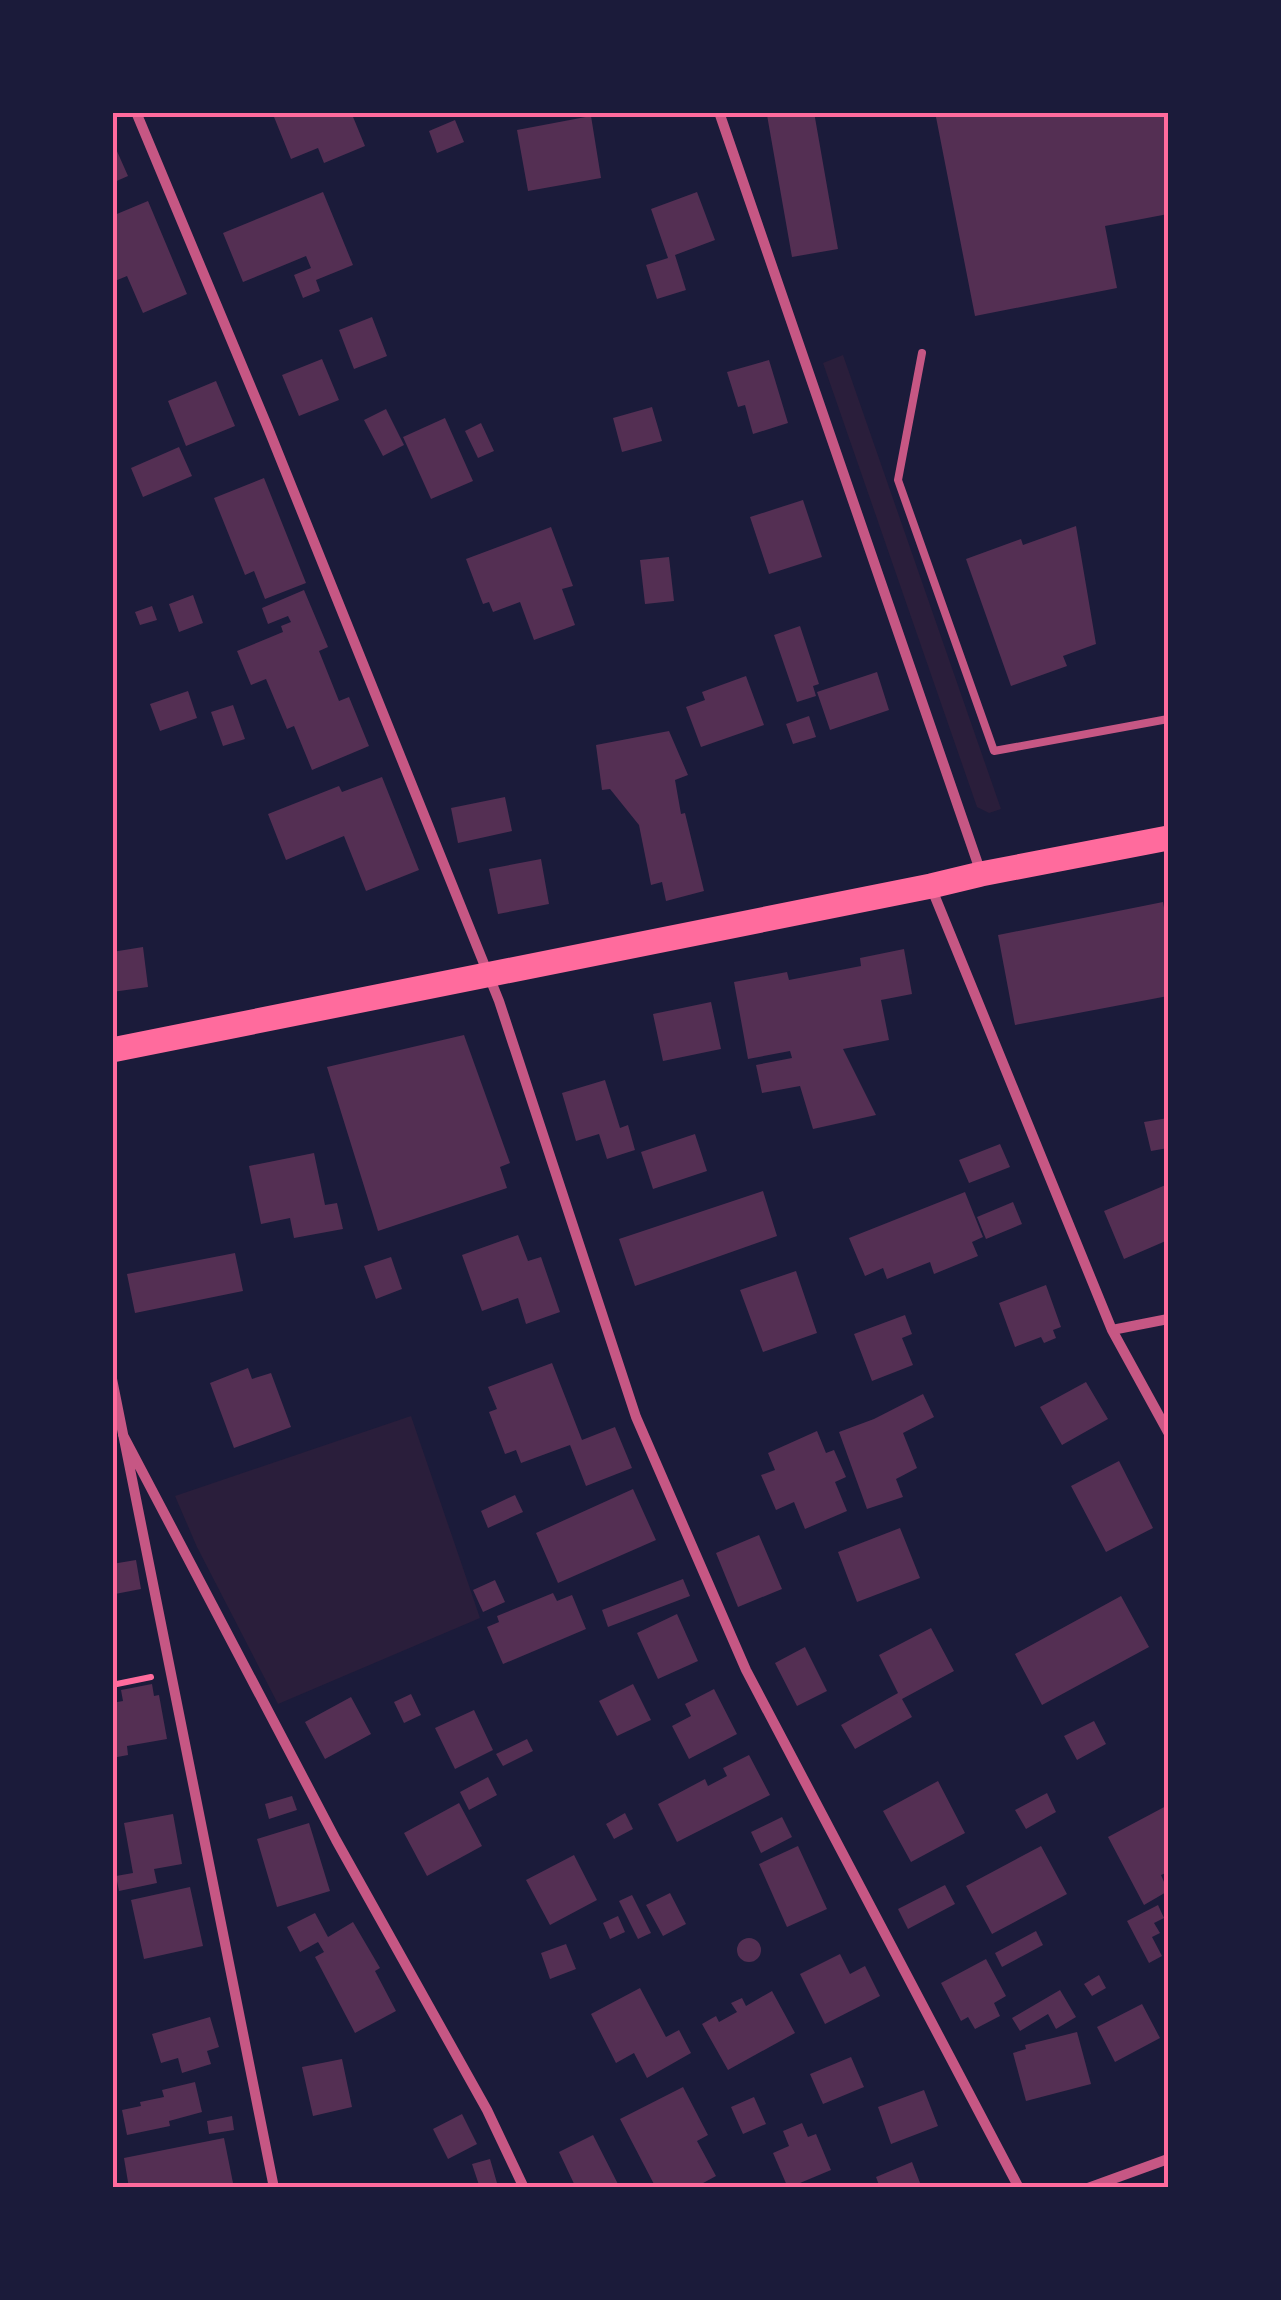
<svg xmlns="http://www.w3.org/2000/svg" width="1281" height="2300" viewBox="0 0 1281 2300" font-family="'Fira Sans Condensed',sans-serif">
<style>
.green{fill:#2a1e3b}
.building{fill:#542f53}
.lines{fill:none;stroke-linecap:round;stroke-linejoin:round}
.path{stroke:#ff6b9d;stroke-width:6}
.service{stroke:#c65784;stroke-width:8}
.minor{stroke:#c65784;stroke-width:10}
.primary{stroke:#ff6b9d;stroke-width:25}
.neatline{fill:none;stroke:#ff6b9d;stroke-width:4}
</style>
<rect width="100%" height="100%" fill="#1b1b3a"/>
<!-- green -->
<path class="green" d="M843,355L1001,809L989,813L977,807L823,363Z
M411,1416L480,1618L278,1704L197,1547L175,1496Z"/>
<!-- building -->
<path class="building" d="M272,112H351L365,146L324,163L318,148L291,159Z
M779,112H814L838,249L792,257L767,115Z
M935,112H1168V214L1105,226L1117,288L975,316Z
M591,116L601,178L528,191L517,130Z
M455,120L464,142L437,153L429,131Z
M112,140L128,176L112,183Z
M323,192L353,265L316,280L320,291L303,298L294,275L311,268L306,256L243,282L223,233Z
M697,192L715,240L675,255L686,290L657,299L646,265L668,258L651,209Z
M148,201L187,294L143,313L127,276L115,281L112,275V216Z
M372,317L387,356L354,369L339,330Z
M322,359L339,400L299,416L282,375Z
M769,360L788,423L753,434L745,405L738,407L727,372Z
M216,381L235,426L186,446L168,401Z
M652,407L662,441L622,452L613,418Z
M386,409L404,445L383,456L364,420Z
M445,418L473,481L431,499L403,437Z
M481,423L494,451L478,458L465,431Z
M179,447L192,476L143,497L131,468Z
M264,478L306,583L265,599L254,571L245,575L214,498Z
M803,500L822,557L769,574L750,517Z
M1076,526L1096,644L1063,656L1067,666L1011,686L966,559L1021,539L1023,545Z
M551,527L573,586L562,589L575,625L534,640L520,602L493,612L489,602L483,604L466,559Z
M669,557L674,601L645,604L640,560Z
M304,590L328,647L319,651L339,701L349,697L369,746L312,770L294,726L287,729L266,679L251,685L237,651L283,632L281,626L291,622L288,616L268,624L262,608Z
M193,595L203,623L179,632L169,604Z
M152,606L157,620L140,625L135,612Z
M800,626L819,684L813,686L816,696L797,702L774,635Z
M877,672L889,710L830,730L817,692Z
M746,676L764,725L701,747L686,707L705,700L702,692Z
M188,691L197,718L160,731L150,704Z
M233,705L245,739L223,746L211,712Z
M809,716L816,737L793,744L786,724Z
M669,731L688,775L675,780L681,814L685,813L704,891L666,901L662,882L651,885L639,825L610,789L602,790L596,745Z
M382,777L419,870L366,891L344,836L286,860L268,814L339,786L342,792Z
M505,797L512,831L458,843L451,808Z
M541,859L549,904L498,914L489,869Z
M1163,902L1168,931V996L1015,1025L998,935Z
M143,947L148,987L112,992V952Z
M904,949L912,994L881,1000L889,1040L843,1049L876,1115L813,1129L800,1086L762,1093L756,1065L792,1058L790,1051L748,1059L734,982L787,972L789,980L861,966L860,958Z
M711,1002L721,1049L663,1061L653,1014Z
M464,1035L510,1163L500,1167L507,1188L378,1231L327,1067Z
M605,1080L620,1128L628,1125L635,1150L607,1159L599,1134L576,1141L562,1093Z
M1168,1118V1148L1151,1151L1144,1122Z
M695,1134L707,1171L653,1189L641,1152Z
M1000,1144L1010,1167L969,1183L959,1160Z
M314,1153L325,1205L337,1203L343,1229L294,1238L290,1218L261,1224L249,1166Z
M1168,1184V1240L1124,1259L1104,1211Z
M763,1191L777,1236L635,1286L619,1239Z
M965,1192L983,1237L972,1242L978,1256L934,1274L930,1262L887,1279L883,1268L865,1276L849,1238Z
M1013,1202L1022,1224L986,1239L977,1217Z
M518,1235L528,1261L541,1257L560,1312L526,1324L518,1298L482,1311L462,1255Z
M235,1253L243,1291L135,1313L127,1274Z
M391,1257L402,1289L376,1299L364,1266Z
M796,1271L817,1333L763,1352L740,1290Z
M1046,1285L1061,1327L1053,1330L1056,1338L1044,1343L1041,1337L1015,1347L999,1303Z
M905,1315L912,1334L902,1338L913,1365L872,1381L854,1334Z
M552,1363L582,1440L615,1427L632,1468L586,1486L570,1445L521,1463L516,1450L505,1454L489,1412L497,1409L488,1387Z
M248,1368L252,1379L271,1373L291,1427L234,1448L210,1383Z
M1086,1382L1108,1419L1062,1445L1040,1407Z
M923,1394L934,1417L903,1433L917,1468L896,1479L903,1497L867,1509L839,1432L874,1419Z
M817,1431L826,1453L834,1450L846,1477L835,1482L847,1511L805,1529L794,1502L776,1510L761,1475L775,1470L768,1453Z
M1119,1461L1153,1528L1106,1552L1071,1486Z
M633,1489L656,1540L558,1583L536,1533Z
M515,1495L523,1512L488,1528L481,1511Z
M900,1528L920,1578L857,1602L838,1552Z
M759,1535L782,1589L738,1607L716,1553Z
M136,1560L141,1589L115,1594L112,1564Z
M683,1579L690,1596L608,1627L602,1610Z
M495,1580L505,1602L483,1612L473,1590Z
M553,1593L557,1601L572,1595L586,1629L503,1664L487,1627L499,1622L497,1616Z
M1121,1596L1149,1647L1042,1705L1015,1654Z
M677,1614L698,1661L658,1679L637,1633Z
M931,1628L954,1671L902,1699L912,1717L855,1749L841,1725L898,1693L879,1655Z
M805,1647L827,1691L797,1706L775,1663Z
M152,1684L154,1696L159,1695L167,1739L127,1746L128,1755L112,1758V1703L123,1701L121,1690Z
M633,1684L651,1720L617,1736L599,1701Z
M714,1689L737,1734L689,1759L672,1726L691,1716L685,1704Z
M411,1694L421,1715L404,1723L394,1702Z
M351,1697L371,1734L325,1759L305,1722Z
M474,1710L493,1750L455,1769L435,1728Z
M1094,1721L1106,1744L1077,1760L1064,1736Z
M527,1739L533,1751L503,1766L496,1754Z
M749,1755L770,1795L677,1842L658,1804L705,1779L708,1786L727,1776L723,1768Z
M488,1777L497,1795L469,1810L460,1792Z
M938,1781L965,1833L911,1862L883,1811Z
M1047,1793L1056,1812L1026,1829L1015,1810Z
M292,1796L297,1810L269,1819L265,1804Z
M459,1803L482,1846L427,1876L404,1833Z
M1168,1805V1872L1161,1875L1168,1891L1144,1905L1108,1837Z
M625,1813L633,1829L614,1839L606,1824Z
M173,1814L182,1864L154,1869L157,1883L119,1891L116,1876L133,1873L124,1823Z
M782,1817L792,1837L761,1853L751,1832Z
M309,1823L330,1891L277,1907L257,1839Z
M798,1846L827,1909L787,1927L759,1864Z
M1041,1846L1067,1894L992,1934L966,1886Z
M574,1855L597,1900L550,1925L526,1880Z
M945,1885L955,1904L908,1929L898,1909Z
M190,1887L203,1946L144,1959L131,1900Z
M670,1893L686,1924L663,1936L646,1905Z
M632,1895L651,1933L638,1939L619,1901Z
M1158,1905L1164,1918L1154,1923L1160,1933L1152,1937L1162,1956L1149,1963L1127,1921Z
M315,1913L328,1937L353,1922L380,1968L375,1971L396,2011L355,2033L315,1957L324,1952L318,1942L300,1952L287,1927Z
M618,1916L625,1932L610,1939L603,1923Z
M1036,1931L1043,1945L1002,1967L995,1953Z
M737 1950a12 12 0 1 1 24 0a12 12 0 1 1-24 0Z
M566,1944L576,1969L550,1979L541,1953Z
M840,1954L850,1974L865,1966L880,1996L825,2024L800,1974Z
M986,1959L1006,1996L994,2003L1000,2016L975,2029L968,2017L961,2021L941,1983Z
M1099,1975L1106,1988L1092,1996L1084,1984Z
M640,1988L666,2037L679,2030L691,2053L647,2078L634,2053L616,2063L591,2014Z
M1060,1990L1076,2017L1056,2029L1048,2014L1020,2031L1012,2018Z
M772,1991L795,2033L728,2070L702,2024L716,2016L719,2022L737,2012L731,2003L742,1998L746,2006Z
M1142,2004L1160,2038L1115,2062L1097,2027Z
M210,2017L219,2047L207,2051L211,2064L182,2073L178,2058L161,2063L152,2034Z
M1077,2032L1091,2084L1026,2101L1013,2053L1026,2049L1025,2045Z
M851,2057L864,2087L823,2104L810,2074Z
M342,2059L352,2107L313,2116L302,2067Z
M195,2082L202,2112L169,2121L170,2126L127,2135L122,2110L141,2106L140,2102L164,2097L162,2090Z
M683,2087L708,2135L697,2141L716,2176L694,2188H656L620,2119Z
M924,2090L938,2126L891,2144L878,2107Z
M754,2097L766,2124L743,2134L731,2107Z
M462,2114L477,2144L448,2159L433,2129Z
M232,2116L234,2130L209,2134L207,2121Z
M802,2123L808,2137L816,2134L831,2170L788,2188L773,2153L789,2146L783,2131Z
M593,2135L620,2188H576L559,2152Z
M224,2138L234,2188H129L124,2158Z
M490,2159L497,2183L480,2188L472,2164Z
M912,2162L922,2188H880L876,2177Z"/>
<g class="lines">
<!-- path -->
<path class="path" d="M112,1685L151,1677"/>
<!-- service -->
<path class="service" d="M922,353L898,480L994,751L1168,719"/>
<!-- minor -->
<path class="minor" d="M136,112L268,428L499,1001L636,1417L746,1670L1019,2188
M719,112L981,873
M931,887L1112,1330L1168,1432
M1112,1330L1168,1319
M112,1379L274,2188
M123,1435L336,1840L487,2110L524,2188
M1088,2188L1168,2159"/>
<!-- primary -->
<path class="primary" d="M112,1050L931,886L981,874L1168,838"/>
</g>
<!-- border -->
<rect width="1281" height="2300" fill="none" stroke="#1b1b3a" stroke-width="230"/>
<rect x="115" y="115" width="1051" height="2070" class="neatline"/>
</svg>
